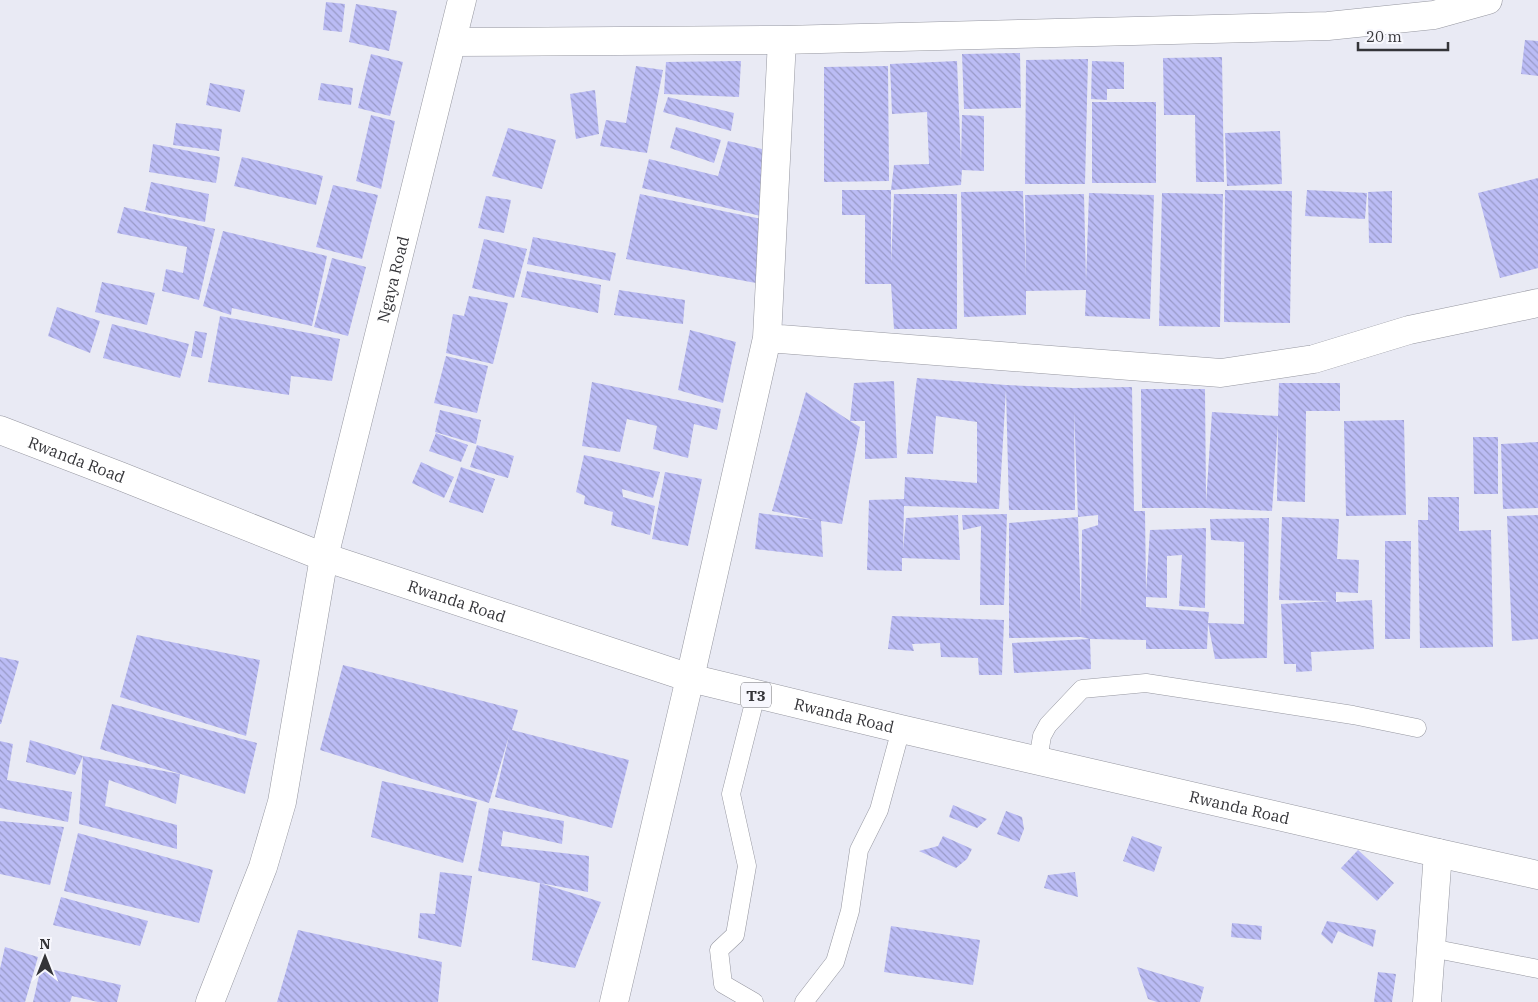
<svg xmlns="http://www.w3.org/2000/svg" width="1538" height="1002" viewBox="0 0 1538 1002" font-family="'IBM Plex Serif',serif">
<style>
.building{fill:url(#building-back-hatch)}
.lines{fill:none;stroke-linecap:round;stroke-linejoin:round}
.service-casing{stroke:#9697a0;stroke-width:19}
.minor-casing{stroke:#9697a0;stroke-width:29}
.tertiary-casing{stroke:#9697a0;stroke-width:29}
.secondary-casing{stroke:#9697a0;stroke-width:29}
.trunk-casing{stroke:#9697a0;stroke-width:29}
.service{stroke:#fff;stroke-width:18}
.minor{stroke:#fff;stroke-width:28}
.tertiary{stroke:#fff;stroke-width:28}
.secondary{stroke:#fff;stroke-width:28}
.trunk{stroke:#fff;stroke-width:28}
.labels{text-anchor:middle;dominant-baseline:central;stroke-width:4;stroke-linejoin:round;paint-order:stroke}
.shield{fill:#f7f7fd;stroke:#6e6e73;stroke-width:1}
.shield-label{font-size:15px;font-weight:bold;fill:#343438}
.street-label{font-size:16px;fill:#343438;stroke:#f7f7fd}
</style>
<defs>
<pattern id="building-back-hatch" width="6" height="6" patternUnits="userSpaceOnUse" patternTransform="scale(1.25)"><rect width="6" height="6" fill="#bbbcf5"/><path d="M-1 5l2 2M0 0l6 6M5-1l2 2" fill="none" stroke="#999ac7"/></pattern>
</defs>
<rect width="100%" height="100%" fill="#e9eaf4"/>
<!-- building -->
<path class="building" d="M326,2L345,4L342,32L323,30Z
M356,4L397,11L389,51L349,42Z
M1525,40L1538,41V76L1521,74Z
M1020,53L1021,108L964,109L962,54Z
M371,54L403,62L390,116L358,108Z
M1222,57L1224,182H1196L1195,115H1164L1163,58Z
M1088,59L1085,184H1025L1026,60Z
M741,61L739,97L664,94L666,62Z
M957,61L961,162L962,115L984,116V171L962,170L961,185L891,190L894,165L929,164L927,112L892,114L890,64Z
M1092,61L1124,62V89H1107V100L1091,99Z
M636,66L663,70L647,153L600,146L606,120L626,123Z
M888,66L889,181L824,182V67Z
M210,83L245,90L240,112L206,105Z
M321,83L353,88L351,105L318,100Z
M595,90L599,134L576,139L570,94Z
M668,97L734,113L731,131L663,112Z
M1092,102H1156V183H1092Z
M371,115L395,121L381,189L356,181Z
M176,123L222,129L219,151L173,145Z
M676,127L721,140L714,163L670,148Z
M508,128L556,140L542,189L492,176Z
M1280,131L1282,184L1227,186L1225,133Z
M728,141L774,152L765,217L642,188L649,159L718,176Z
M153,144L220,157L216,183L149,172Z
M242,157L323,176L316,205L234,186Z
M1538,178V268L1500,278L1478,193Z
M151,182L209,194L205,222L145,210Z
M333,185L378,195L362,259L316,247Z
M842,190H891V263L894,194H957V329H894L891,284H865V215H842Z
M1225,190L1292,191L1290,323L1224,322Z
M1307,190L1367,193L1365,219L1305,216Z
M1023,191L1026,277L1025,195L1084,194L1086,281L1089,193L1154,195L1150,319L1085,316L1086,290L1026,291V315L964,317L961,192Z
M1392,191V243H1369L1368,192Z
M1162,193L1223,194L1220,327L1159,326Z
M640,194L766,220L756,283L626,259Z
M486,196L511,200L504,233L478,228Z
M124,207L215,229L199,300L162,291L166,269L183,273L187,247L117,233Z
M223,231L327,256L312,326L232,308L231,315L203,306Z
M533,237L616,253L610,281L527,264Z
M484,239L527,249L514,298L472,288Z
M332,258L366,267L348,336L314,327Z
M527,271L601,285L598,313L521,297Z
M102,282L155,293L147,325L95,312Z
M619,290L685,300L683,324L614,315Z
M469,296L508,303L493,364L446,353L453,314L464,316Z
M57,307L100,321L90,353L48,336Z
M220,316L340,339L332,381L291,376L289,395L208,382Z
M112,324L189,344L180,378L103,358Z
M690,330L736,342L723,403L678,390Z
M195,331L207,333L202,358L191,356Z
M446,356L488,366L477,413L434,403Z
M917,378L1006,385L1073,388L1132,387L1134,511H1145L1146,592L1150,530L1206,528L1205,608L1179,606L1182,555L1167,556V598L1146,597V607L1209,612L1208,623L1244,624V542L1211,540L1210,519L1269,518L1267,658L1215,659L1208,623L1207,649H1146V640L1090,639L1081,637L1009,638V523L1078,517L1081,618L1082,530L1098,525V515L1078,517L1074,411L1075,510H1009L1006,389L999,509L904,506L903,550L906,518L958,515L960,560L902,558V571L867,570L869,500L904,499L905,477L977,483V422L936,416L933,454H907Z
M894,381L897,458L865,459V421H850L860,427L842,524L821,521L823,557L755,549L759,513L815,520L772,511L806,392L850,421L854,383Z
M592,382L721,409L717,430L694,424L688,458L653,449L657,426L627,419L620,452L582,446Z
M1279,383H1340V411H1306L1305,502L1277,501L1278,424L1272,511L1206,508H1142L1141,389H1205L1206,503L1212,412L1278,416Z
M440,410L481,420L476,444L435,432Z
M1404,420L1406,515L1346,516L1344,421Z
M436,433L468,445L461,462L429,451Z
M1473,437H1498V494H1474Z
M1538,442V508L1503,509L1501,444Z
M477,445L514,456L508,478L470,467Z
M584,455L660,472L653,498L622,489L623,497L655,506L650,535L611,525L613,512L584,504L585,496L576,492Z
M421,462L454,477L444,498L412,483Z
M461,467L495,479L483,513L449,502Z
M665,472L702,479L688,546L652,539Z
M1428,497H1459V531L1491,530L1493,647L1420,648L1418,520H1428Z
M1007,514L1004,605H980L981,526L963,530L962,515Z
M1538,515V639L1512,641L1507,516Z
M1282,517L1339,519L1337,559L1359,560L1358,593L1336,592V602L1372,600L1374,649L1311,652L1312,671L1296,672V664H1284L1281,604L1332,601L1279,600Z
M1385,541H1411L1410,639H1385Z
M892,616L1004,620L1002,675H979L978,658L941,657L940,643L912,644L914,651L888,649Z
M137,635L260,660L246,736L120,697Z
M1090,639L1091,669L1014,673L1012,643Z
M0,657L19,661L1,724H0Z
M343,665L518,710L512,730L629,760L612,828L495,797L509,736L489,803L320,750Z
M112,704L257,743L245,794L100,749Z
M30,740L83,756L180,774L176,804L109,780L105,806L177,825V849L79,824L83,756L75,775L26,762Z
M0,741L13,744L7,780L72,792L68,822L0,808Z
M382,781L477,802L463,863L371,837Z
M953,805L987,819L977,828L949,817Z
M489,808L564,821L562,844L503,831L501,846L589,856L588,892L540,883L601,902L575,968L532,960L540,883L478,871Z
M1006,811L1022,817L1024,829L1019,842L997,834Z
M0,821L64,827L50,885L0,874Z
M78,833L213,870L199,923L64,891Z
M943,836L972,849L967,859L956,868L919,851L938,846Z
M1132,836L1162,847L1154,872L1123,861Z
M1358,850L1394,883L1377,901L1341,868Z
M440,872L472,876L461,947L418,938L420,913L435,914Z
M1075,872L1078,897L1044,888L1048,875Z
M61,897L148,921L140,946L53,925Z
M1327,921L1376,930L1373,947L1338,931L1332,944L1321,934Z
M1232,923L1262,926L1261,940L1231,937Z
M891,926L980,940L973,985L884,972Z
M298,930L442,962L438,1002H277Z
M5,947L38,957L25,1002H0V969Z
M41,967L121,985L117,1002H98L72,996L70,1002H33Z
M1137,967L1204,987L1200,1002H1157L1148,999Z
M1378,972L1396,974L1392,1002H1374Z"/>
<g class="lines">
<defs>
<path id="service" d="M1038,760L1042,736L1048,725L1082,689L1146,683L1353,715L1417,728
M1431,948L1538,969
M754,1002L723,984L719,950L735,935L747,866L731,794L756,695
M804,1002L835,962L850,911L859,850L879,810L901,729"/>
<path id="minor" d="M452,42L782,40L1328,26L1434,15L1488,0
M767,338L1221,373L1314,359L1409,330L1538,303
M690,678L767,338L782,40
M210,1002L263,867L282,802L324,557
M1427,1002L1438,853"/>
<g id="tertiary">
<path id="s1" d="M324,557L462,0"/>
</g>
<path id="secondary" d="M614,1002L690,678"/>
<g id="trunk">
<path id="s2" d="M0,430L120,476L324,557L690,678L901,729L1438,853L1538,875"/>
</g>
</defs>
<!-- service casing -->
<use href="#service" class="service-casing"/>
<!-- minor casing -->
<use href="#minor" class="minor-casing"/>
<!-- tertiary casing -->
<use href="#tertiary" class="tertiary-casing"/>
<!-- secondary casing -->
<use href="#secondary" class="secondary-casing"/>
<!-- trunk casing -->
<use href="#trunk" class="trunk-casing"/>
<!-- service -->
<use href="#service" class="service"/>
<!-- minor -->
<use href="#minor" class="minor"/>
<!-- tertiary -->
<use href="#tertiary" class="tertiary"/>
<!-- secondary -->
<use href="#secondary" class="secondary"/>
<!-- trunk -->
<use href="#trunk" class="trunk"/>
</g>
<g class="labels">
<!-- shield labels -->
<rect class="shield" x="741" y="682.5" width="30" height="25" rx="4"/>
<g class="shield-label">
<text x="756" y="695">T3</text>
</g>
<!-- street labels -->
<g class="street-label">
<text stroke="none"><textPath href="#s1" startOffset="286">Ngaya Road</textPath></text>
<text stroke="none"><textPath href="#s2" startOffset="82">Rwanda Road</textPath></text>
<text stroke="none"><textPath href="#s2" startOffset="488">Rwanda Road</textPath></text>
<text stroke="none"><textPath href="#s2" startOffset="892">Rwanda Road</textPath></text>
<text stroke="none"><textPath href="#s2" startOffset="1298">Rwanda Road</textPath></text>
</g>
</g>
<!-- north arrow -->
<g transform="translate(45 957)" stroke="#f7f7fd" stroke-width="4" paint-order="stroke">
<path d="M0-4L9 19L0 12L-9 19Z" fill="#343438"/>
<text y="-8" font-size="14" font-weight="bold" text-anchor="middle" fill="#343438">N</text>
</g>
<!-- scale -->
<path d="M1358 42v8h90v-8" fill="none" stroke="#343438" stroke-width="2.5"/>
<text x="1366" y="42" font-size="15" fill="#343438" stroke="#f7f7fd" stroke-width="4" paint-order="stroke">20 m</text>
</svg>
